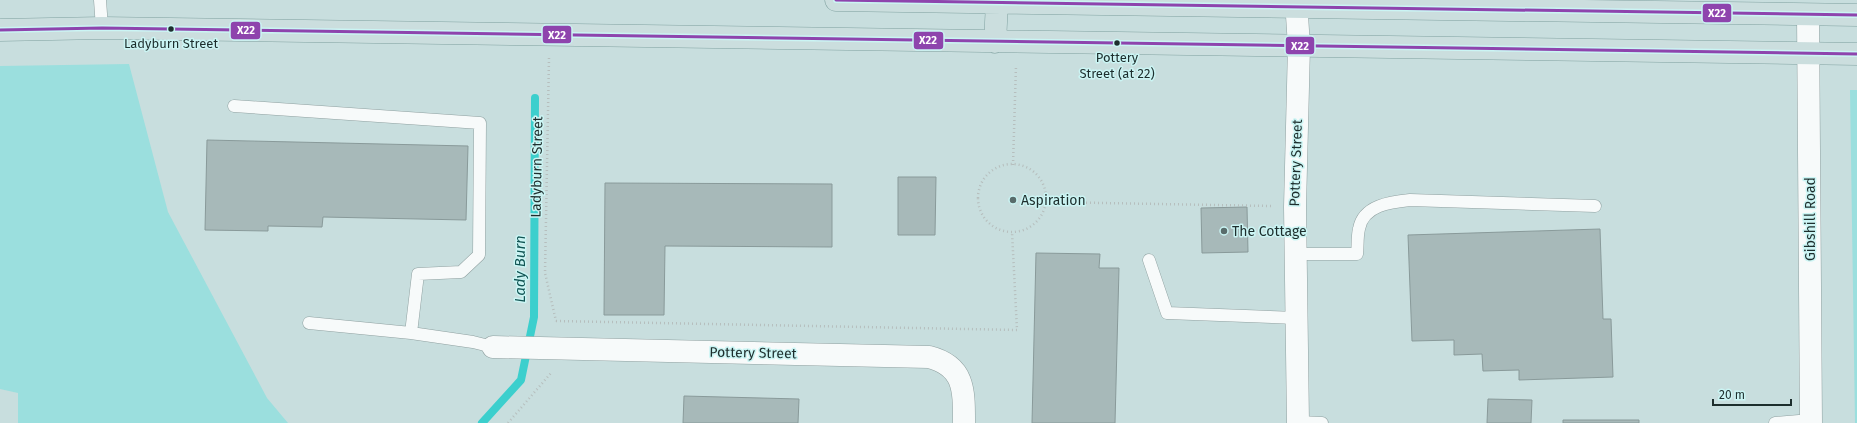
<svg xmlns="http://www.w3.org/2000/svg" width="1857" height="423" viewBox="0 0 1857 423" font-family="'Fira Sans',sans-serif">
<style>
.green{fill:#9bdfde}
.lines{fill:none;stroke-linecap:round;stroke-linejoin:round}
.stream{stroke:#3ccfcd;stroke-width:8}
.building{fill:#a7b9b9;stroke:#899a9a}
.service-casing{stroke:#8fa0a0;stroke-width:13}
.minor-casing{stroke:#8fa0a0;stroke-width:23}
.trunk-casing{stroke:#81a2a1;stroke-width:23}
.path{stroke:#b6bebd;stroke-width:2.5;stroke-dasharray:1 3;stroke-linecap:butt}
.service{stroke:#f7fafa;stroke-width:12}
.minor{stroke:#f7fafa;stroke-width:22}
.trunk{stroke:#cbdede;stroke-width:22}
.bus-1-casing{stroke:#cbf5f4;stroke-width:6}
.bus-1{stroke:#8e44ad;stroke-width:3}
.bus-dot{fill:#1d2e2d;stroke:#cbf5f4;stroke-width:1.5}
.poi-dot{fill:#596c6b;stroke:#cbf5f4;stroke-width:1.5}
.labels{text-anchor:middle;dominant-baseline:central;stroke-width:3;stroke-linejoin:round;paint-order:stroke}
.bus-label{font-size:13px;fill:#1d2e2d;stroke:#cbf5f4}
.street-label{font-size:14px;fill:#1d2e2d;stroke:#cbf5f4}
.poi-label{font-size:14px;fill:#1d2e2d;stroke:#cbf5f4;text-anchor:start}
.water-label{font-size:15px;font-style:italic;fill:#115453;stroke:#cbf5f4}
.line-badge{stroke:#cbf5f4;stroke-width:1.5}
.badge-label{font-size:11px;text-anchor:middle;font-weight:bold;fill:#fff}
</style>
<rect width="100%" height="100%" fill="#c8dede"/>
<!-- green -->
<path class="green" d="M129,64L168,212L267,398L288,423H18V393L0,389V66Z
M1850,90H1857V423H1855Z"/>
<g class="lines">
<!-- stream -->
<path class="stream" d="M482,423L521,380L534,317L535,98"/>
</g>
<!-- building -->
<path class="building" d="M207,140L468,146L466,220L323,217L322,227L268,226V231L205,230Z
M898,177H936L935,235H898Z
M605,183L832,184V247L665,246L664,315H604Z
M1247,207L1248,252L1202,253L1201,208Z
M1600,229L1603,319H1611L1613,377L1519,380V370L1483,371L1482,354L1454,355V340L1412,341L1408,235Z
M1036,253L1100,254L1099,268H1119L1115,423H1032Z
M684,396L799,399L798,423H683Z
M1488,399L1532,400L1531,423H1487Z
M1563,420H1639V423H1563Z"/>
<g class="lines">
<defs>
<path id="service" d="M100,0L102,28
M234,106L480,123L479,255L461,272L418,274L411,333L473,342L493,347
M1295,254H1357C1358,246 1357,237 1359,229C1363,205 1391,202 1410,200L1595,206
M1149,260L1167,313L1296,318
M309,323L411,333
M1298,422L1322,423
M1775,423L1811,420"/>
<path id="minor" d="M1296,0L1299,46L1295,207L1298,423
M1808,15L1811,423
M493,347L929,357C965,366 964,391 964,423"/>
<path id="trunk" d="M836,0L1857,15
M0,30L102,28L1857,54
M995,42L997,3"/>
</defs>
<!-- service casing -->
<use href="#service" class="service-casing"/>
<!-- minor casing -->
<use href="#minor" class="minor-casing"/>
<!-- trunk casing -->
<use href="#trunk" class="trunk-casing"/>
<!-- path -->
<path class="path" d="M549,58L545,273L556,321
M978 198a34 34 0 1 1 68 0a34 34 0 1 1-68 0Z
M1013,165L1016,65
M1046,202L1271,206
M556,321L1017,330L1012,232
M508,423L551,373"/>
<!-- service -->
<use href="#service" class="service"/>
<!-- minor -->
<use href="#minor" class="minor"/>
<!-- trunk -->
<use href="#trunk" class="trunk"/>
<defs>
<path id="bus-1" d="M836,0L1857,15
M0,30L102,28L1857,54"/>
</defs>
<!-- bus-1 casing -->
<use href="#bus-1" class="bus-1-casing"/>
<!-- bus-1 -->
<use href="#bus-1" class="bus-1"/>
</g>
<!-- markers -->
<g class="bus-dot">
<circle cx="171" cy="29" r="3.5"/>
<circle cx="1117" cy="43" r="3.5"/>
</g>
<g class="poi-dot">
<circle cx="1013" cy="200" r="4"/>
<circle cx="1224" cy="231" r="4"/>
</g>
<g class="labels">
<!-- bus labels -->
<g class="bus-label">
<text x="171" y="43">Ladyburn Street</text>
<text x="1117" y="57">Pottery<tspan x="1117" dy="16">Street (at 22)</tspan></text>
</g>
<!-- street labels -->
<g class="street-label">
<text transform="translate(1296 163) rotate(-88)">Pottery Street</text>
<text transform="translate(537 167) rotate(-89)">Ladyburn Street</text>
<text transform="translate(1810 219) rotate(-90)">Gibshill Road</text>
<text transform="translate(753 353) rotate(1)">Pottery Street</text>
</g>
<!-- poi labels -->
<g class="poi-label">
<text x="1021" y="200">Aspiration</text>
<text x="1232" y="231">The Cottage</text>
</g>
<!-- water labels -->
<g class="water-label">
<text transform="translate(520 269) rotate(-90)">Lady Burn</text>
</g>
</g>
<g class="line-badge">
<rect x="1702" y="3" width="30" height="20" rx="4" fill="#8e44ad"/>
<rect x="230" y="21" width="31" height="19" rx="4" fill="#8e44ad"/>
<rect x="542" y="25" width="30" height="19" rx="4" fill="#8e44ad"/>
<rect x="913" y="31" width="31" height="19" rx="4" fill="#8e44ad"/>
<rect x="1285" y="36" width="30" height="19" rx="4" fill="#8e44ad"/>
</g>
<g class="badge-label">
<text x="1717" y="17">X22</text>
<text x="246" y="34">X22</text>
<text x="557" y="39">X22</text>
<text x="928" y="44">X22</text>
<text x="1300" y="50">X22</text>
</g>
<!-- scale -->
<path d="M1713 399v6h78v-6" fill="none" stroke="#1d2e2d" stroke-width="2"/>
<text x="1719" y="399" font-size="12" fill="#1d2e2d" stroke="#cbf5f4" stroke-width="3" paint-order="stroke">20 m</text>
</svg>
